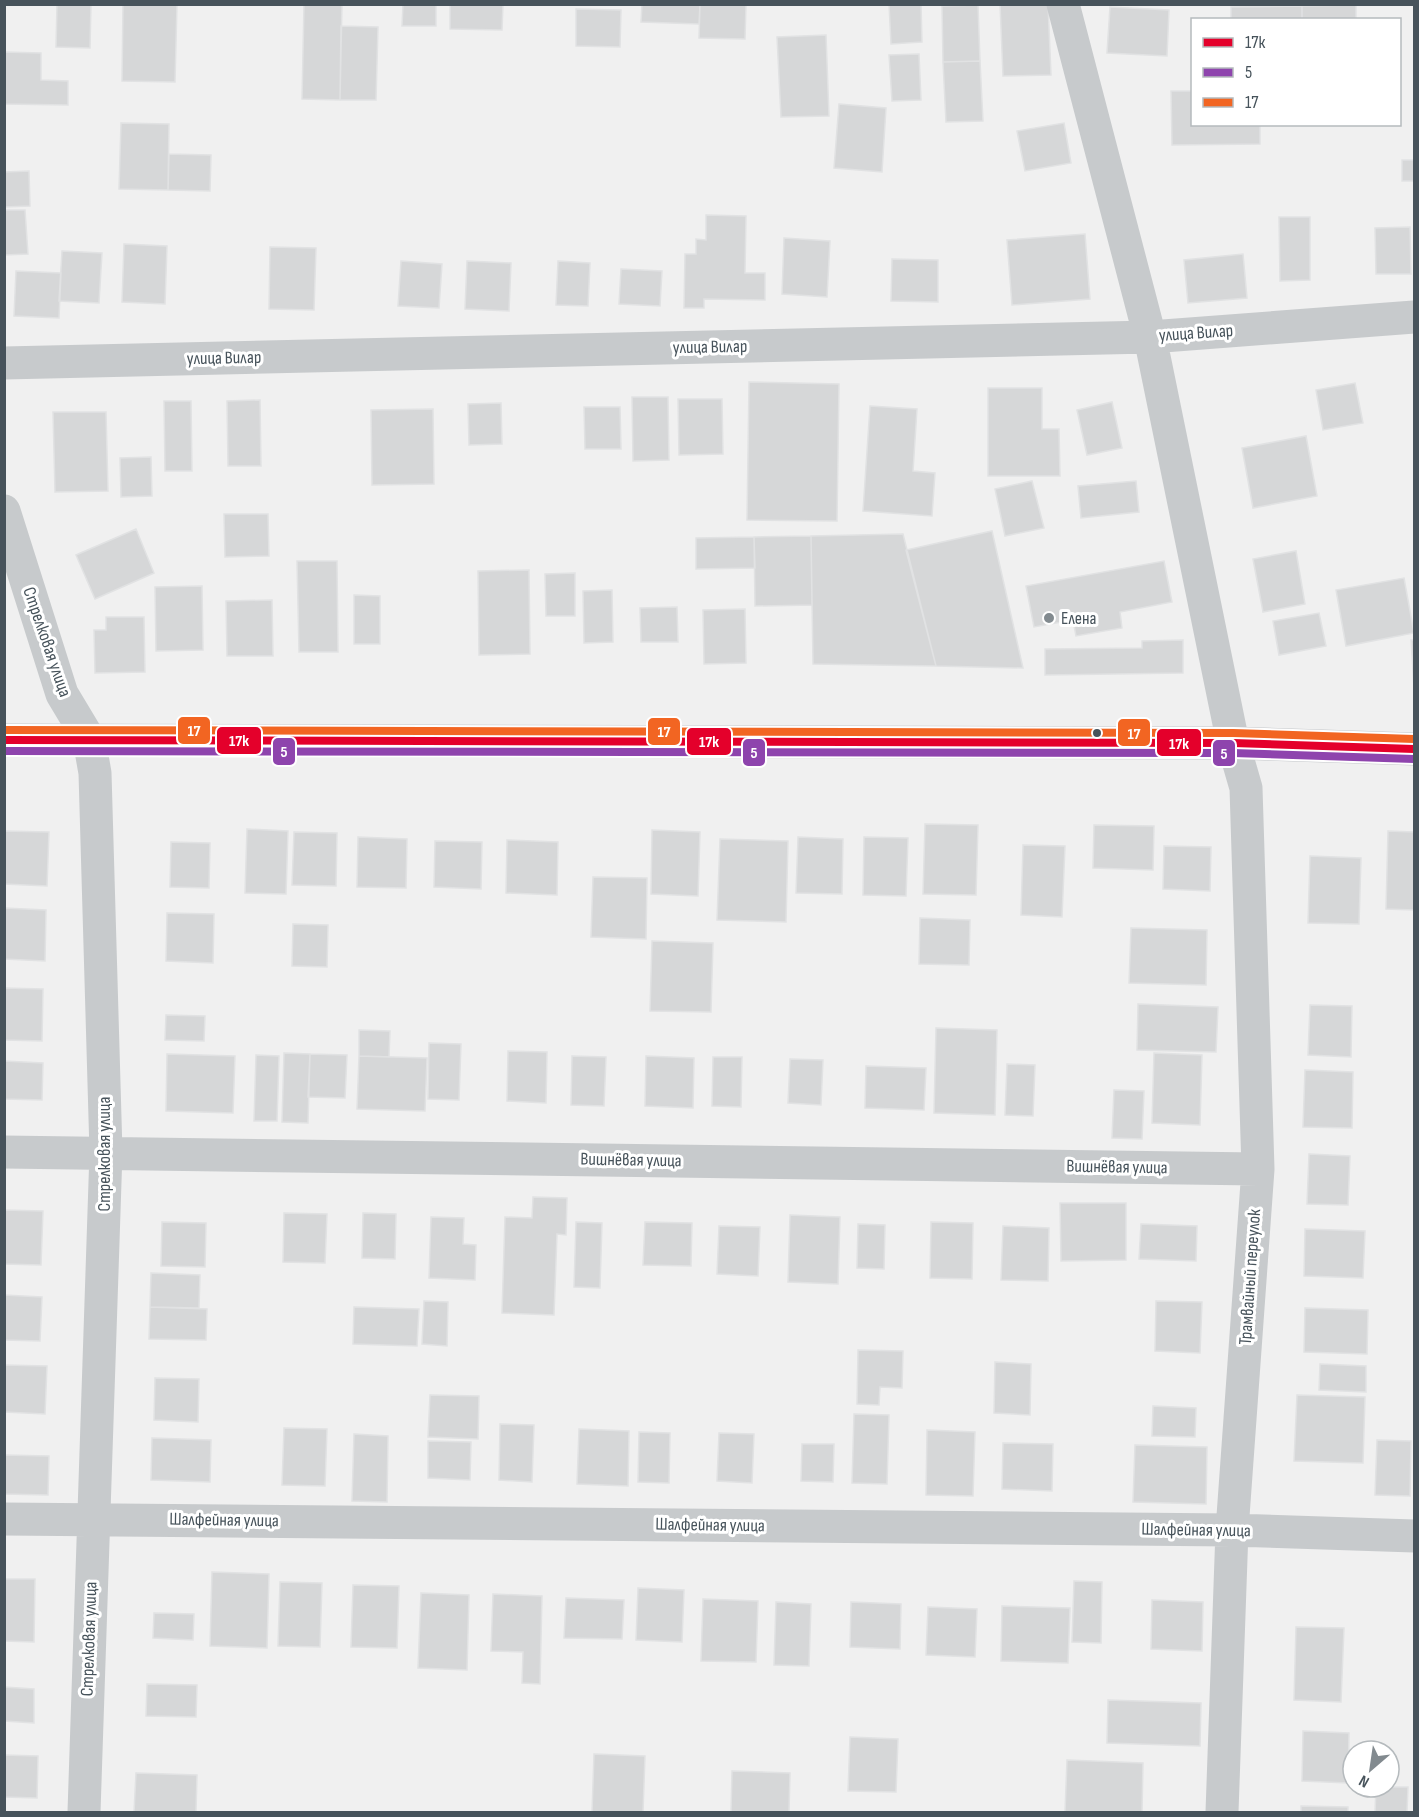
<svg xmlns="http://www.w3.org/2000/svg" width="1419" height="1817" viewBox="0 0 1419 1817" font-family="'Sofia Sans Condensed',sans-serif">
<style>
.building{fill:#d6d7d8;stroke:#e1e2e3;stroke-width:1.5}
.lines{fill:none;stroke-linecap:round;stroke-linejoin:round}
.minor{stroke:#c7cacc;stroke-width:33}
.major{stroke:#c5c8cb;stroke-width:33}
.bus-1-casing{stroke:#fff;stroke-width:12}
.bus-2-casing{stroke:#fff;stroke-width:12}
.bus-3-casing{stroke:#fff;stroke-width:12}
.bus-1{stroke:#e4002b;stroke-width:8}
.bus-2{stroke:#8e44ad;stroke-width:8}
.bus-3{stroke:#f26522;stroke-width:8}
.poi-dot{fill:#828a8f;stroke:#fff;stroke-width:2}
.bus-dot{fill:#47535b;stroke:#fff;stroke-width:2}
.labels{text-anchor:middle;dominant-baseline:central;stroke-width:6;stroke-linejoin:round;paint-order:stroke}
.street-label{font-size:18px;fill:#47535b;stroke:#fff}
.poi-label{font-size:18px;fill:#47535b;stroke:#fff;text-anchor:start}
.line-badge{stroke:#fff;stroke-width:2}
.badge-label{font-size:16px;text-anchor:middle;font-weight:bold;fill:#fff}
</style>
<rect width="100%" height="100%" fill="#f0f0f0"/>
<!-- building -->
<path class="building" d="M57,4H91L90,48L56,47Z
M123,4H177L175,82L122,81Z
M304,4H342L340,100L302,99Z
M403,4H436V26H402Z
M450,4H503L502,30L450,29Z
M642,4H700L699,24L641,22Z
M700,4H746L745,39L699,38Z
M889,4H921L922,42L891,44Z
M1000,4H1048L1051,75L1003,76Z
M978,5L980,61L943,62L942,6Z
M1356,5V20H1302V6Z
M1302,6V20H1231V7Z
M1110,7L1169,10L1167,56L1107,53Z
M576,9L621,10L620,47L576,46Z
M341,26L378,27L376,100H340Z
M826,35L829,116L781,117L777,37Z
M4,52L41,53V80L68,81V105L4,104Z
M919,54L921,100L892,101L889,55Z
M980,61L983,121L946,122L943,62Z
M1171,91H1192V124H1260V144L1172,145Z
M839,104L886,108L882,172L834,168Z
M121,123L169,124L168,190L119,189Z
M1064,123L1071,163L1025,171L1017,131Z
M169,154L211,155L210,191L168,190Z
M1402,160H1414V181H1402Z
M29,171L30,206L4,207V172Z
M4,210H25L28,254L4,255Z
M706,215L746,216L745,273H765V300L704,299V308H684L685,254H696V239L706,240Z
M1279,217H1310V280L1280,281Z
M1410,227L1411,274H1376L1375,228Z
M1085,234L1090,299L1012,305L1007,240Z
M784,238L830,241L827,297L782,294Z
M124,244L167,246L165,304L122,302Z
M270,247L316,248L314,310L269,309Z
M62,251L102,253L99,303L59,301Z
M1243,254L1247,298L1188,303L1184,260Z
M892,259L938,260V302L891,301Z
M401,261L442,264L439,308L398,306Z
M467,261L511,263L509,311L465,309Z
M558,261L590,263L588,306L556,305Z
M621,269L662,271L660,306L619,304Z
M16,271L61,273L59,318L14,316Z
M749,382L839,384L837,521L747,520Z
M1355,383L1363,423L1323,430L1316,390Z
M988,388H1042V429H1059L1060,476H988Z
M632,397H668L669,460L633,461Z
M678,399H722L723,454L679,455Z
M260,400L261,466H228L227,401Z
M164,401H191L192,471H165Z
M1112,402L1122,448L1087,455L1077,410Z
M501,403L502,444L469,445L468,404Z
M870,406L917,409L913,471L935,473L932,516L863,511Z
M584,407H620L621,449H585Z
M433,409L434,484L372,485L371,410Z
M53,412H106L108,491L55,492Z
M1306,436L1317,496L1253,508L1242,448Z
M151,457L152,496L121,497L120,458Z
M1032,481L1044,528L1005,536L995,489Z
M1136,481L1139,512L1081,518L1078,486Z
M224,514H268L269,556L225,557Z
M136,529L154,573L95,599L76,555Z
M992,531L1023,668L936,666L906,550Z
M903,534L936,666L813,664L811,536Z
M811,536L812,605L755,606L754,537Z
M754,537L755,568L696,569V538Z
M1296,551L1305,604L1263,612L1253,559Z
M297,561H337L338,652H299Z
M1164,561L1172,602L1120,612L1122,628L1076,636L1073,620L1034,627L1026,586Z
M529,570L530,654L479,655L478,571Z
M575,573V616H546L545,574Z
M1404,578L1414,633L1346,646L1336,590Z
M202,586L203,650L156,651L155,587Z
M612,590L613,642L584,643L583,591Z
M354,595L380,596V644H354Z
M272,600L273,656H227L226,601Z
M677,607L678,642H641L640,608Z
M745,609L746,663L704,664L703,610Z
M1319,613L1326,646L1279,655L1273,621Z
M106,617H144L145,672L95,673L94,630H106Z
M1183,640V673L1045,675V649L1142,648V641Z
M1411,640H1414V687Z
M925,824L978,825L976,895L923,894Z
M1094,825L1154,826L1153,870L1093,868Z
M247,829L288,831L286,894L245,893Z
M652,830L700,832L698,896L651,894Z
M4,831L49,832L47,886L4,884Z
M1388,831L1414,832V910L1386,909Z
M294,832L337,833L336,886L292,885Z
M358,837L407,839L406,888L357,887Z
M798,837L843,839L842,894L796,893Z
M864,837L908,838L906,896L863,895Z
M720,839L788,841L786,922L717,920Z
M507,840L558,842L557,895L506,893Z
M435,841L482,842L481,889L434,887Z
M171,842L210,843L209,888L170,887Z
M1023,845L1065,846L1062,917L1021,915Z
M1164,846L1211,847L1210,891L1163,889Z
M1310,856L1361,858L1359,924L1308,923Z
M593,877L647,878L646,939L591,937Z
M4,908L46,910L45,961L4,959Z
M167,913L214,914L213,963L166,961Z
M920,918L970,920L969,965L919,964Z
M293,924L328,925L327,967L292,966Z
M1131,928L1207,930L1206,985L1129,983Z
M652,941L713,943L711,1012L650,1011Z
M4,988L43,989L42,1041L4,1040Z
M1138,1004L1218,1007L1216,1052L1137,1050Z
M1310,1005L1352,1006L1351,1057L1308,1055Z
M166,1015L205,1016L204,1041L165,1040Z
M936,1028L997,1030L995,1115L934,1113Z
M359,1030L390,1031L389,1057L359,1056Z
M429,1043L461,1044L459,1100L428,1099Z
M508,1051L547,1052L546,1103L507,1101Z
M284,1053L310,1054L308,1123L282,1122Z
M1154,1053L1202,1055L1200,1125L1152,1123Z
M167,1054L235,1056L233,1113L166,1111Z
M310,1054L347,1055L345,1098L308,1097Z
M256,1055L279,1056L277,1121H254Z
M359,1056L427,1058L425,1111L357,1109Z
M572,1056L606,1057L604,1106L571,1105Z
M646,1056L694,1058L693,1108L645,1106Z
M713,1057H742L741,1107L712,1106Z
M790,1059L823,1060L821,1105L788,1103Z
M4,1061L43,1063L42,1100L4,1099Z
M1007,1064L1035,1065L1033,1116L1005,1115Z
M866,1066L926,1068L924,1110L865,1108Z
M1305,1070L1353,1072L1352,1128L1303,1127Z
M1114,1090L1144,1091L1142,1139L1112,1138Z
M1309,1154L1350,1156L1348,1205L1307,1204Z
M533,1197L567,1198L566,1235L557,1234L554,1315L502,1313L505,1217L532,1218Z
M1060,1203H1126V1260L1061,1261Z
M4,1210L43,1211L41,1265L4,1264Z
M284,1213L327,1214L325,1263L283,1262Z
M363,1213L396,1214L395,1259L362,1258Z
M790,1215L840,1217L838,1284L788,1282Z
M431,1217L464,1218L463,1244L476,1245L475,1280L429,1278Z
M162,1222L206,1223L205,1267L161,1266Z
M576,1222L602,1223L600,1288L574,1287Z
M645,1222L692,1223L691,1266L643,1265Z
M931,1222L973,1223L972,1279L930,1278Z
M858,1224L885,1225L884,1269L857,1268Z
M1141,1224L1197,1226L1196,1261L1139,1259Z
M719,1226L760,1227L758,1276L717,1274Z
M1003,1226L1049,1228L1048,1281L1001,1280Z
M1305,1229L1365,1231L1363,1278L1304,1276Z
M151,1273L200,1275L199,1308L150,1307Z
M4,1295L42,1297L40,1341L4,1340Z
M424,1301L448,1302L447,1346L422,1344Z
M1156,1301L1202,1302L1200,1353L1155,1351Z
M150,1307L207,1309L206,1340L149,1339Z
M354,1307L419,1309L417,1346L353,1344Z
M1305,1308L1368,1310L1367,1354L1304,1352Z
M858,1350L903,1351L902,1388L880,1387L879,1405L857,1404Z
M995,1362L1031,1364L1030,1415L994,1413Z
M1320,1364L1366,1366V1392L1319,1390Z
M4,1365L47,1366L45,1414L4,1412Z
M155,1378L199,1379L198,1422L154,1420Z
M430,1395L479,1396L478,1439L428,1437Z
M1297,1395L1365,1397L1363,1463L1294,1461Z
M1153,1406L1196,1408L1195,1437L1152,1436Z
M854,1414L889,1415L887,1484L852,1483Z
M500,1424L534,1425L532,1482L499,1480Z
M284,1428L327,1429L325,1486L282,1485Z
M579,1429L629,1431L628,1486L577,1484Z
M927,1430L975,1432L973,1496L926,1495Z
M639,1432L670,1433L669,1483L638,1482Z
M719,1433L754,1434L752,1483L717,1481Z
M354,1434L388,1436L387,1502L352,1501Z
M152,1438L211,1440L210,1482L151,1480Z
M1377,1440L1411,1441L1410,1496L1375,1495Z
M428,1441L471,1442L470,1480L428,1478Z
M1003,1443L1053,1444L1052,1491L1002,1489Z
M802,1444H834L833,1482L801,1481Z
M1135,1445L1207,1447L1206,1504L1133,1502Z
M4,1455L49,1456L48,1495L4,1494Z
M212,1572L269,1574L267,1648L210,1646Z
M4,1579H35L34,1642L4,1641Z
M1074,1581L1102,1582L1101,1643L1072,1642Z
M280,1582L322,1583L320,1647L278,1646Z
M353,1585L399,1586L397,1648L351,1647Z
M638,1588L684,1590L682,1642L636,1640Z
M421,1593L469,1595L467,1670L418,1668Z
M493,1594L542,1596L540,1684L522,1683L523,1652L491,1651Z
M566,1598L624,1600L622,1639L564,1638Z
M703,1599L758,1601L756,1662L701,1661Z
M1152,1600L1203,1602L1202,1651L1151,1649Z
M776,1602L811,1604L809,1666L774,1665Z
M851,1602L901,1604L900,1649L850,1647Z
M1002,1606L1070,1608L1068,1663L1001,1661Z
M928,1607L977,1609L975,1657L926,1655Z
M154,1613L194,1614L193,1640L153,1638Z
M1296,1627L1344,1628L1341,1702L1294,1700Z
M147,1684L197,1685L196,1717L146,1716Z
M4,1687L34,1689V1723L4,1721Z
M1108,1700L1201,1703L1200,1746L1107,1743Z
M1303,1731L1349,1733L1348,1783L1302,1781Z
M850,1737L898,1739L896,1792L848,1791Z
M594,1754L645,1756L643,1812H592Z
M4,1755L38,1756L37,1798L4,1797Z
M1067,1760L1143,1763L1142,1812H1065Z
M732,1771L790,1773L789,1812H731Z
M136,1773L197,1775L196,1812H134Z
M1376,1787H1408L1407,1812H1375Z
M1301,1806L1348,1807V1812H1301Z"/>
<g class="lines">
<!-- minor -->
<path class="minor" d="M1063,4L1150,337L1233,743L1246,788L1258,1169L1232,1530L1222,1812
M4,363L1150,337L1414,317
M4,511L62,694L89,739L95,773L106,1152L84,1812
M4,1152L1258,1169
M4,1519L1232,1530L1414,1536"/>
<!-- major -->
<path class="major" d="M4,740L1233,743L1414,749"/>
<defs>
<path id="bus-1" d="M4,740L1233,743L1414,749"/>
<path id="bus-2" d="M4,751L1233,753L1414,759"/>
<path id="bus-3" d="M4,730L1233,733L1414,739"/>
</defs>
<!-- bus-1 casing -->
<use href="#bus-1" class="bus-1-casing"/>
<!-- bus-2 casing -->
<use href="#bus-2" class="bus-2-casing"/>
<!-- bus-3 casing -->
<use href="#bus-3" class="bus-3-casing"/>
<!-- bus-1 -->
<use href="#bus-1" class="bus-1"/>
<!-- bus-2 -->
<use href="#bus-2" class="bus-2"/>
<!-- bus-3 -->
<use href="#bus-3" class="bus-3"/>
</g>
<!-- markers -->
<circle class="poi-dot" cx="1049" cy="618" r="6"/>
<circle class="bus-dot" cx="1097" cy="733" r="5"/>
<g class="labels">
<!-- street labels -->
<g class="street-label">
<text transform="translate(1196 333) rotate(-4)">улица Вилар</text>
<text transform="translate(710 347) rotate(-1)">улица Вилар</text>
<text transform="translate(224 358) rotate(-1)">улица Вилар</text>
<text transform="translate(47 642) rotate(71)">Стрелковая улица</text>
<text transform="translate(104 1154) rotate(-90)">Стрелковая улица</text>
<text transform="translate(631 1160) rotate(1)">Вишнёвая улица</text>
<text transform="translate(1117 1167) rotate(1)">Вишнёвая улица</text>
<text transform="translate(1250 1277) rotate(-86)">Трамвайный переулок</text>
<text transform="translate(224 1520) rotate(1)">Шалфейная улица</text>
<text transform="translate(710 1525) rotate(1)">Шалфейная улица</text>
<text transform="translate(1196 1530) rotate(1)">Шалфейная улица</text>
<text transform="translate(89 1639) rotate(-88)">Стрелковая улица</text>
</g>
<!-- poi labels -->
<g class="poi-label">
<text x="1061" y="618">Елена</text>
</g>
</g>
<g class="line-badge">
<rect x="177" y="716" width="34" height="29" rx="6" fill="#f26522"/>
<rect x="647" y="717" width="34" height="29" rx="6" fill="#f26522"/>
<rect x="1117" y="718" width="34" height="29" rx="6" fill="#f26522"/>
<rect x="216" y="726" width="46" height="29" rx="6" fill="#e4002b"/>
<rect x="686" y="727" width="46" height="29" rx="6" fill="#e4002b"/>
<rect x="1156" y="728" width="46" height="29" rx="6" fill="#e4002b"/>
<rect x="272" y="737" width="24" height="29" rx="6" fill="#8e44ad"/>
<rect x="742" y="738" width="24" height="29" rx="6" fill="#8e44ad"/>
<rect x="1212" y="739" width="24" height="28" rx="6" fill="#8e44ad"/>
</g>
<g class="badge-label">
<text x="194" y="736">17</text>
<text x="664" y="737">17</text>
<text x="1134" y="739">17</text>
<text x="239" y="746">17к</text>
<text x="709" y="747">17к</text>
<text x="1179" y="749">17к</text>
<text x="284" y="757">5</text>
<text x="754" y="758">5</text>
<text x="1224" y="759">5</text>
</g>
<!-- border -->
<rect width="1419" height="1817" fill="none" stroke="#47535b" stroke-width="12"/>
<!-- legend -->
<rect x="1191" y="18" width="210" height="108" fill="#ffffff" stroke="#b5babd" stroke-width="1.5"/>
<rect x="1203" y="38" width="30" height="9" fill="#e4002b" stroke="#b5babd" stroke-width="1.5"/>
<text x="1245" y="48" font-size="18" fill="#47535b">17к</text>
<rect x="1203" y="68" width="30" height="9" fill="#8e44ad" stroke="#b5babd" stroke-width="1.5"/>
<text x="1245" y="78" font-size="18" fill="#47535b">5</text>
<rect x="1203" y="98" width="30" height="9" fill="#f26522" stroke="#b5babd" stroke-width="1.5"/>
<text x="1245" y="108" font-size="18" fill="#47535b">17</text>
<!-- north arrow -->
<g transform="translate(1371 1769) rotate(209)"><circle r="28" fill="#ffffff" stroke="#b5babd" stroke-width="1.5"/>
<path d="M0-4.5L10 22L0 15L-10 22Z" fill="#828a8f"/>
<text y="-9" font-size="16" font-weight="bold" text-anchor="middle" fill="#47535b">N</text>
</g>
</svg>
